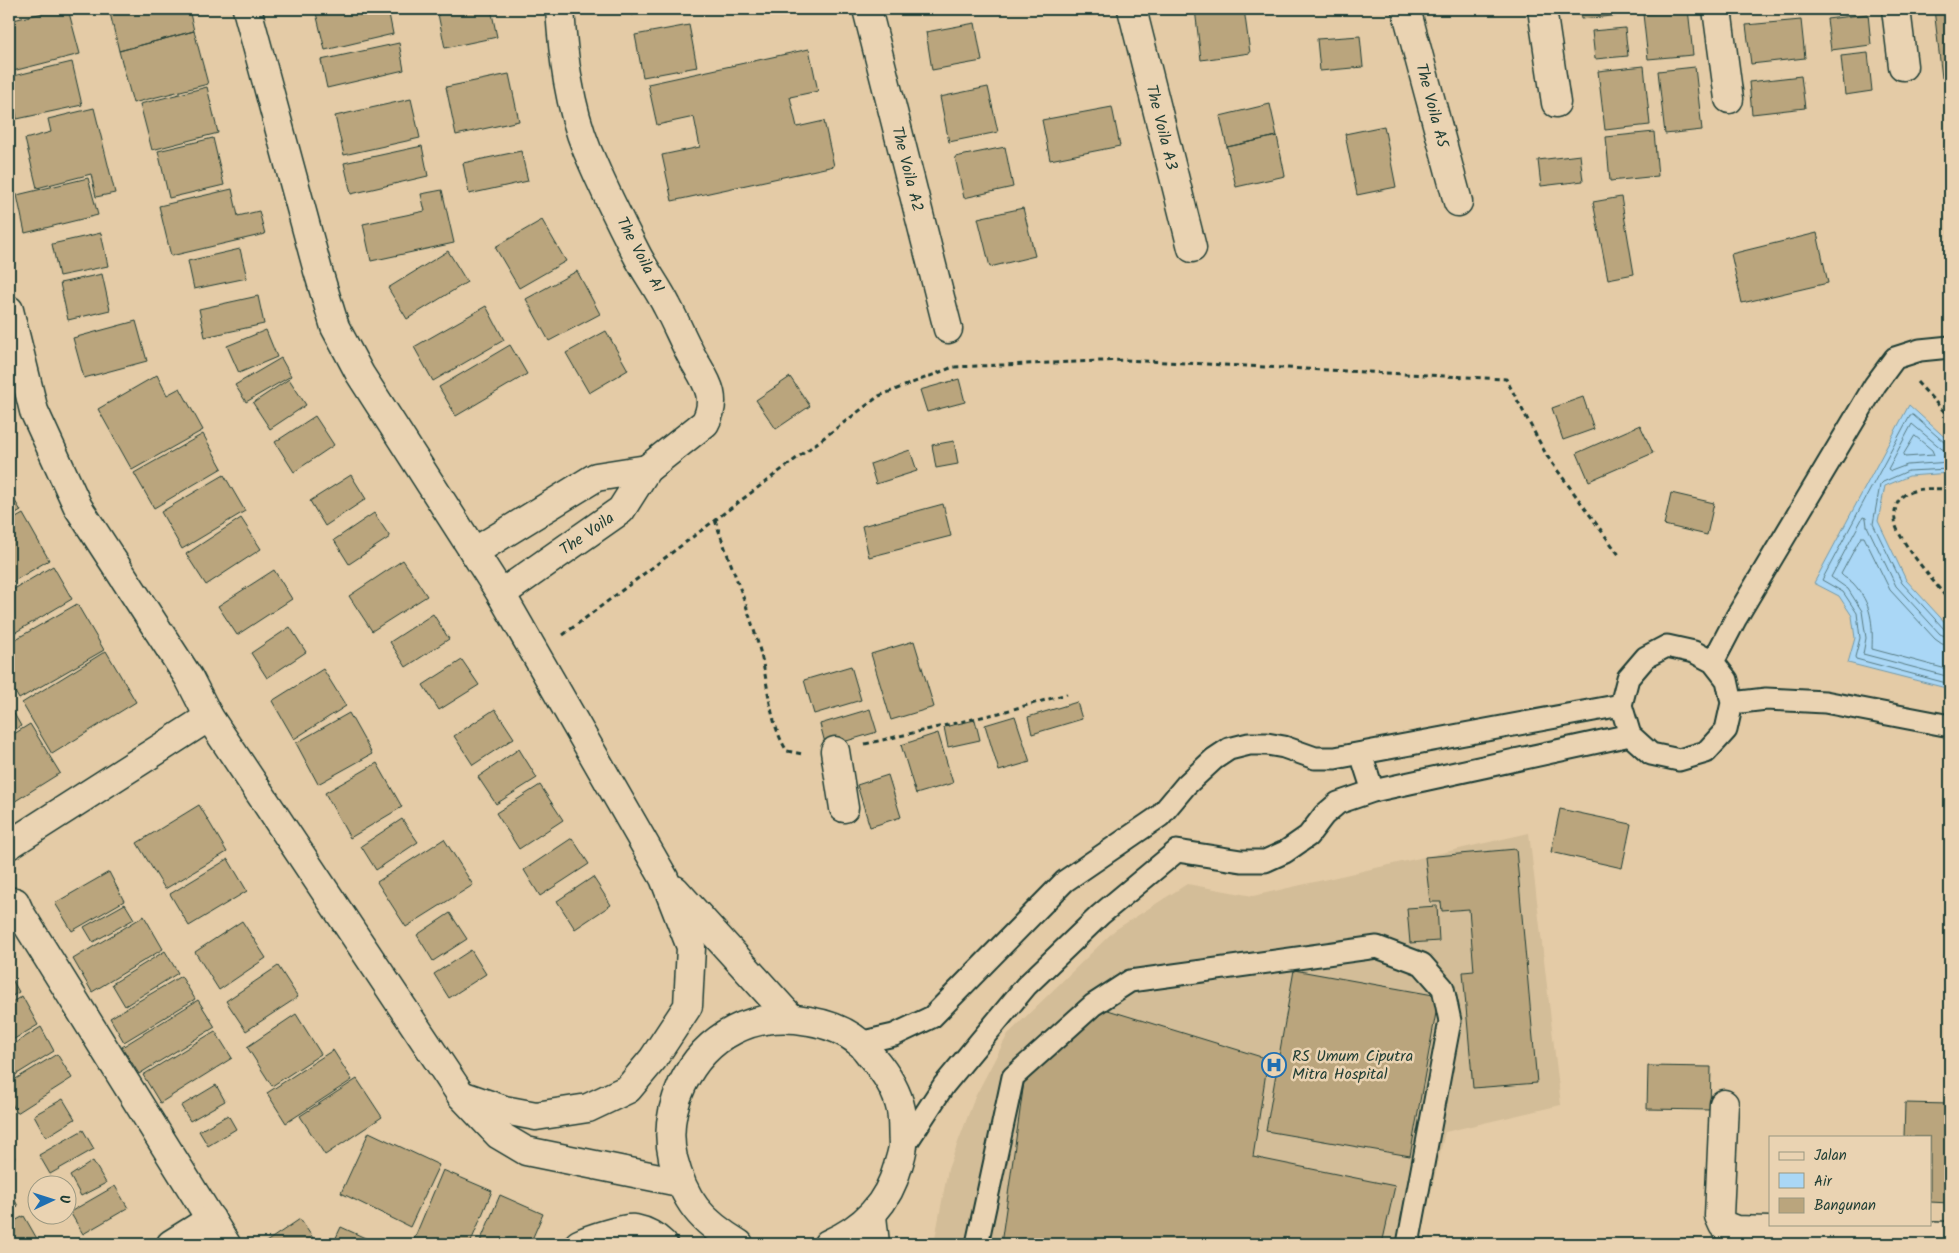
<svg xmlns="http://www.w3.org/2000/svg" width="1959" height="1253" viewBox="0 0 1959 1253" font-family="Kalam,sans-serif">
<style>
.built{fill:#d3bd98}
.water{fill:#aad7f6;stroke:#7299a8}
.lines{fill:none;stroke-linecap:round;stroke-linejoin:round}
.shore{stroke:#577b82;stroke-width:1}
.building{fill:#baa57d;stroke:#1f3d34}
.lane-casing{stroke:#1f3d34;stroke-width:25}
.street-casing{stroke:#1f3d34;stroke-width:31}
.path{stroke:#1f3d34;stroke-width:3;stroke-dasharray:5 4;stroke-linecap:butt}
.lane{stroke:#ead3b2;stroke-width:21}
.street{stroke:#ead3b2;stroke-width:28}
.labels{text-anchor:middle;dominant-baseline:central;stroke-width:5;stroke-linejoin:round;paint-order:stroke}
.street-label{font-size:16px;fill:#1f3d34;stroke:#ead3b2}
.poi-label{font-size:16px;fill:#1f3d34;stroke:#ead3b2;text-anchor:start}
</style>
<rect width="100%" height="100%" fill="#e4cba6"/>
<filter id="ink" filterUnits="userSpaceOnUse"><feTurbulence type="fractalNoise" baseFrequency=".02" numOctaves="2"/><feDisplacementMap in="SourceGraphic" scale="10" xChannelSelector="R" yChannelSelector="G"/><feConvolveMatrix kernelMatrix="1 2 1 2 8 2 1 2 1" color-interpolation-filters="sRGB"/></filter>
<g filter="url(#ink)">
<!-- built -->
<path class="built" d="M1529,833L1561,1105L1445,1132L1419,1244H934L948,1169L975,1097L1008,1034L1115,930L1187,884L1253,896Z"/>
<!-- water -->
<path class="water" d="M1909,405L1950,442V473L1909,476L1885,486L1878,521L1906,580L1950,628V689L1848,663L1855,638L1852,616L1839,596L1814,583Z"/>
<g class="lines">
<!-- shore -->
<path class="shore" d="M1915,436L1932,450L1934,455L1905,457L1904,454Z
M1950,445L1945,443L1913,415H1910L1822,580L1843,592L1857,613L1860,638L1855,657L1856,659L1950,684
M1950,451L1942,449L1912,424L1888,469L1891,471L1907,465L1950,462
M1950,469L1908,471L1883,482L1880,485L1873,524L1902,583L1945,630L1950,631
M1950,638L1940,634L1896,586L1867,526L1866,518L1863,517L1831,577L1848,589L1862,611L1866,638L1863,654L1950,677
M1950,645L1942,644L1935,639L1890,590L1864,537H1861L1841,574C1844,578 1850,580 1853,583C1872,604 1873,623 1872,649L1950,670"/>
</g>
<!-- building -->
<path class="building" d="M60,9H68L80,54L9,72V21Z
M109,9H189L194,31L119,51Z
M333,9H388L393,34L325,50L316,13Z
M463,9H491L497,37L445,48L438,14Z
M631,9H662L632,15Z
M1195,9H1244L1250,53L1201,60Z
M1580,9H1632V14L1581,19Z
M1688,9L1693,55L1648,59L1643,14Z
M1755,9H1778L1755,11Z
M1934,9H1950V77L1942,78Z
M1868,14L1871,45L1831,50L1827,19Z
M1801,20L1805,58L1751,64L1746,25Z
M975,23L982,61L932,70L926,32Z
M689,25L697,67L643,77L635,35Z
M1625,28L1628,56L1595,59L1592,31Z
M194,31L208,84L133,103L119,51Z
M1360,36L1363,67L1320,71L1317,39Z
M399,43L404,70L327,88L321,60Z
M809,49L818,91L790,97L797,127L824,121L834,166L672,201L662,155L700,147L694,117L657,125L648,84Z
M1868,53L1872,91L1845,95L1841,56Z
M72,62L82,105L17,119L9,77Z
M1644,66L1650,125L1605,130L1598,71Z
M1695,67L1702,130L1665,134L1658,71Z
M509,74L519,121L456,135L446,87Z
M1801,76L1805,108L1752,114L1749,82Z
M207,87L218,133L152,150L140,104Z
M988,87L998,132L949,142L940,97Z
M411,99L420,138L344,155L335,116Z
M1270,104L1277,136L1227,147L1220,116Z
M1112,107L1120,146L1050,160L1042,120Z
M94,108L115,193L96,197L91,174L37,188L25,139L51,132L48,119Z
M1384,126L1396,187L1357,195L1345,134Z
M1654,132L1658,176L1610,181L1606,137Z
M1277,136L1285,176L1236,187L1227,147Z
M213,138L224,185L169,198L158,151Z
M422,146L428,176L351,194L344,163Z
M1005,147L1013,187L964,198L955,157Z
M521,151L528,181L469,194L463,163Z
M1580,155L1583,181L1541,186L1538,160Z
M88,178L98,215L25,233L17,195Z
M232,189L238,216L259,211L265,234L171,256L159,206Z
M442,190L454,243L371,261L363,224L425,211L421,194Z
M1621,197L1634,274L1608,279L1593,202Z
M1023,208L1035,256L990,267L978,218Z
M542,220L566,261L519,288L495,247Z
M101,233L108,266L59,276L52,244Z
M1817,233L1828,283L1742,303L1731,254Z
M240,249L247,278L194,289L188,261Z
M448,251L467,282L407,319L388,288Z
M577,271L600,314L549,341L526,299Z
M102,274L110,310L68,320L60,283Z
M258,296L264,324L205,337L199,309Z
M486,306L504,340L433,381L414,347Z
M136,321L147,361L84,378L73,338Z
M266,330L277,357L239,373L227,346Z
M606,331L628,370L589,393L566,353Z
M510,345L527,374L456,416L439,387Z
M281,358L291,376L246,402L235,385Z
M157,375L167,395L180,388L203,430L132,470L98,409Z
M790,377L810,406L776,429L756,400Z
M289,379L306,405L270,429L253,403Z
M959,379L965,402L927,412L920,390Z
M1583,397L1594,429L1563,440L1552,408Z
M315,416L334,445L294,472L275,442Z
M1640,425L1653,453L1589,481L1577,453Z
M203,434L222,468L154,508L134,473Z
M954,441L958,464L936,468L932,445Z
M910,450L917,471L876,484L870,464Z
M224,475L245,511L182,549L161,512Z
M351,475L366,499L325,526L310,501Z
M9,491L21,511L9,518Z
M1671,493L1714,503L1707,535L1664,525Z
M943,504L951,536L869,557L862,526Z
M374,513L390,537L349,564L334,540Z
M23,514L49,560L9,584V522Z
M241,518L261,549L206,585L186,554Z
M403,560L427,596L372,631L349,596Z
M53,566L72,599L9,636V592Z
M274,570L292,599L237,635L218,606Z
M77,604L104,650L19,699L9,681V643Z
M433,614L449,639L406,667L390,642Z
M290,627L306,652L267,678L251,653Z
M914,641L934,707L891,720L871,654Z
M106,651L136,702L52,754L22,703Z
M462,660L479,685L439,710L423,685Z
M851,666L861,700L814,714L804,680Z
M323,669L346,706L294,739L272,701Z
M1077,702L1082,719L1032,734L1028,717Z
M9,705L21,726L9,733Z
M495,709L514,738L473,765L454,736Z
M870,709L877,732L826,747L820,724Z
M349,713L372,754L318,784L296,743Z
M1015,716L1030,762L999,771L985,725Z
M975,720L980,740L948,747L944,727Z
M30,724L60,773L9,805V737Z
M938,733L953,783L916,794L901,745Z
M519,749L537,778L496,804L478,777Z
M377,763L402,807L350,838L325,793Z
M888,775L901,817L870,827L857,785Z
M540,785L563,820L519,849L496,813Z
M199,805L227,852L165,889L137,843Z
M1560,809L1631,824L1622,868L1551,852Z
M402,819L418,842L376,870L361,846Z
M572,838L589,864L540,896L524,870Z
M444,839L473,885L406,927L377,882Z
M1516,849L1537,1083L1473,1088L1463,972L1474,971L1469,909L1442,911L1441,902H1430L1425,857Z
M228,859L247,891L189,926L170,894Z
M109,872L124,901L72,931L55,903Z
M593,877L611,905L575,929L557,901Z
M125,904L134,919L93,942L84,927Z
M1437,906L1439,941L1410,943L1407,908Z
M450,913L467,939L433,961L417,935Z
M144,916L163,949L92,992L73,959Z
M242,921L266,958L219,990L195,952Z
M471,950L486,974L449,998L434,974Z
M165,951L178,973L125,1006L112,984Z
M278,966L298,997L246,1031L226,1001Z
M1294,970L1439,996L1410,1156L1266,1131Z
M9,974L19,992L9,998Z
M181,976L195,999L124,1042L110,1018Z
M22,996L38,1025L9,1042V1004Z
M198,1000L215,1027L139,1074L122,1047Z
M1098,1007L1268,1059L1253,1157L1395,1186L1382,1244H1001L1024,1082Z
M296,1014L321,1054L272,1086L247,1047Z
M41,1027L54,1051L9,1079V1047Z
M215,1031L232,1058L160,1103L143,1075Z
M333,1050L352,1080L286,1123L267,1093Z
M57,1054L72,1078L17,1113L9,1099V1083Z
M1648,1066L1711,1067L1710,1110L1647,1109Z
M357,1079L382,1117L325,1155L300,1116Z
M216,1085L225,1101L190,1121L181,1106Z
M63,1099L75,1119L46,1137L34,1115Z
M1905,1103L1950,1104L1949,1203L1930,1202V1137H1904Z
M228,1115L236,1129L208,1146L199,1131Z
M83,1130L94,1149L50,1174L39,1155Z
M369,1132L439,1165L410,1227L341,1193Z
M9,1147L15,1158L9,1161Z
M93,1161L106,1183L81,1196L70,1176Z
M443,1170L492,1191L470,1244H412Z
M115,1186L128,1208L83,1234L70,1212Z
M9,1190L18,1206L9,1211Z
M500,1195L543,1214L530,1244H479Z
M24,1216L40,1244H9V1224Z
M300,1219L317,1244H263Z
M341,1227L374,1242L373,1244H333Z
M1709,1242L1741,1244H1709Z"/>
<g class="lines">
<defs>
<path id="lane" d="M1667,646L1694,652L1713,662L1727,680L1732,703L1726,730L1706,752L1679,760L1651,754L1630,735L1621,705L1628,678L1646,657Z
M1713,662L1736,618L1875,385L1895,358L1920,350L1950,347
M1732,703L1766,699L1825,702L1950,726
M1361,754L1373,791
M859,1043L894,1035L932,1017L1065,881L1160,816L1186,785L1214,759L1229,749L1249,744H1267L1284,747L1315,758H1335L1621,705
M903,1148L944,1085L1026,986L1100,915L1177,851L1241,861H1265L1285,852L1308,836L1324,815L1338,803L1373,791L1630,735
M977,1244L1013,1077L1093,1005L1130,981L1377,947L1422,964L1443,988L1450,1021L1408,1244"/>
<g id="street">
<path d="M247,9L318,271L335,327L360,374L501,594L664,878L691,947L688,1006L653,1059L628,1089L588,1108L536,1116L504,1110L461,1095"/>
<path id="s1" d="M867,9L948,329"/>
<path id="s2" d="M1132,9L1192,248"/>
<path id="s3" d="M1406,9L1458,202"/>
<path d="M1542,9L1556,103"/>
<path d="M1717,9L1729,99"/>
<path d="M1896,9L1903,66"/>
<path d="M9,310L34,411L78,507L189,678L209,717L461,1095L499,1135L526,1151L679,1182"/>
<path d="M474,552L596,477L647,469"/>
<path id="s4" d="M501,594L621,510L647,469L705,423C722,392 699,374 687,347C680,333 674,319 667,306C658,288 645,271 636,253C619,220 602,185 587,150C569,106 563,56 560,9"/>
<path d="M835,751L844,808"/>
<path d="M9,845L209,717"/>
<path d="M675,890L790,1017"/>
<path d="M15,902L20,913L226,1244"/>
<path d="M1724,1104L1719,1216L1723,1225L1736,1230L1950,1236"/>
<path d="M872,1216L875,1244"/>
<path d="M171,1244L211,1219"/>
<path d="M579,1244C589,1239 625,1227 635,1229C645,1231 656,1237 663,1244"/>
<path d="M739,1244C701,1221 684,1201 673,1158C667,1132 671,1109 682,1085C706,1035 754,1010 809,1021C827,1024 846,1031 860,1043C865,1047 868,1053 872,1057C885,1072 897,1090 901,1110C903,1121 902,1133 903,1144C903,1151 900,1159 898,1166C888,1204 864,1228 828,1244"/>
</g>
</defs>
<!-- lane casing -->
<use href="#lane" class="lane-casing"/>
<!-- street casing -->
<use href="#street" class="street-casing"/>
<!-- path -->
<path class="path" d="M1917,382L1950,418
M1950,489C1936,489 1921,487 1908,493C1895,498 1893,514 1896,526C1903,546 1936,584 1950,602
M715,520C730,563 748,606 760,651C769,684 768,721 787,751L802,754
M563,635L879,396L953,367L1125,360L1506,379L1547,456L1619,555
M865,744L999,713L1067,694"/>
<!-- lane -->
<use href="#lane" class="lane"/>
<!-- street -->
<use href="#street" class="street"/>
</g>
</g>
<!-- icons -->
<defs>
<symbol id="hospital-ring" viewBox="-11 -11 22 22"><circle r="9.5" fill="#ead3b2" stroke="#1f6fb2" stroke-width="1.5"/><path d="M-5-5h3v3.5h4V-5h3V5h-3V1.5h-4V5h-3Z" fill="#1f6fb2"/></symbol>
</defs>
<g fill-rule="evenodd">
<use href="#hospital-ring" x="1260" y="1051" width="28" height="28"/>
</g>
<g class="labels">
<!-- street labels -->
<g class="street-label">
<text stroke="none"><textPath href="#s3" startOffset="100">The Voila A5</textPath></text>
<text stroke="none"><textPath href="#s2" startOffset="122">The Voila A3</textPath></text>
<text stroke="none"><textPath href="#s1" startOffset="165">The Voila A2</textPath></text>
<text transform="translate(640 255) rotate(62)">The Voila A1</text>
<text stroke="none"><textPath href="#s4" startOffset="105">The Voila</textPath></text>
</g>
<!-- poi labels -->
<g class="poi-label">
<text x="1292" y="1056">RS Umum Ciputra<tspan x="1292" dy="18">Mitra Hospital</tspan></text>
</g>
</g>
<!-- margin -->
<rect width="1959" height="1253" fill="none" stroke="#ead3b2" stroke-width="30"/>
<rect x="15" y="15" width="1929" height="1223" fill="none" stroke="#1f3d34" stroke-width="2" filter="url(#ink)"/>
<!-- legend -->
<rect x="1769" y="1136" width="162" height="90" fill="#ead3b2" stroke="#999780"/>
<rect x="1779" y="1152" width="25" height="8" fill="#ead3b2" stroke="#999780"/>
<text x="1814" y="1160" font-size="15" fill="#1f3d34">Jalan</text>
<rect x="1779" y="1173" width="25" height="15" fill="#aad7f6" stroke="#999780"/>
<text x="1814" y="1186" font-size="15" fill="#1f3d34">Air</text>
<rect x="1779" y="1198" width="25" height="15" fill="#baa57d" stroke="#999780"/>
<text x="1814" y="1210" font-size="15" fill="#1f3d34">Bangunan</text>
<!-- north arrow -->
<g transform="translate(52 1200) rotate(86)"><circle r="24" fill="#ead3b2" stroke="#999780"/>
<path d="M0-4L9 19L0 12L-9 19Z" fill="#1f6fb2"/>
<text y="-8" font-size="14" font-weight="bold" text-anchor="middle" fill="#1f3d34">U</text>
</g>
</svg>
